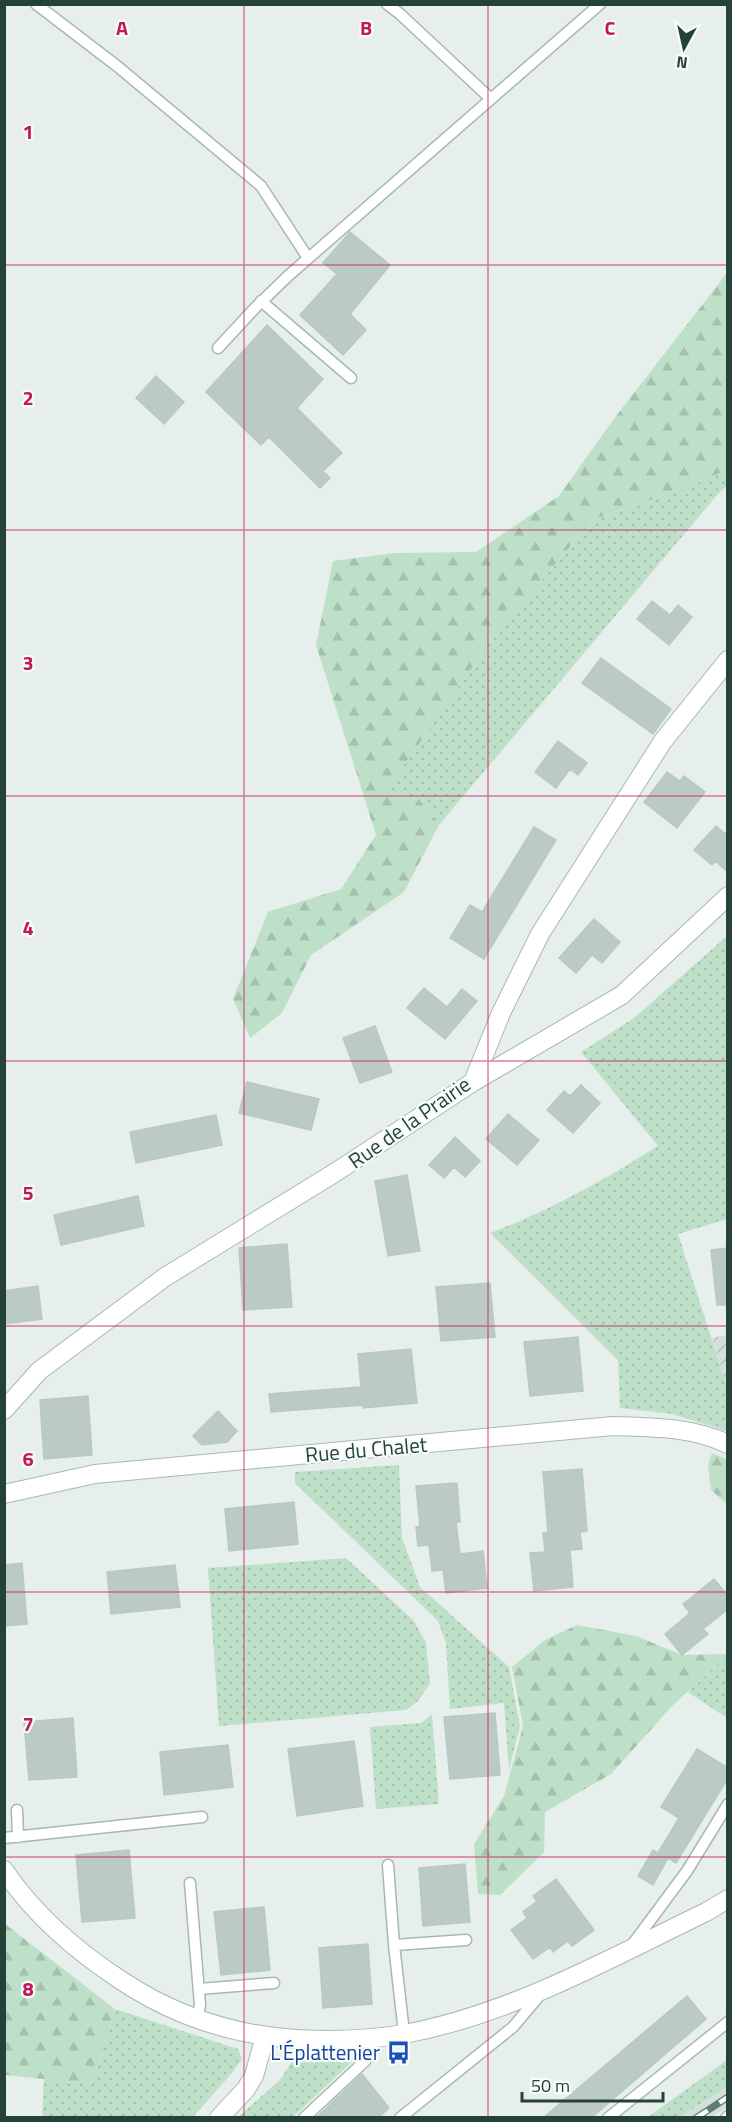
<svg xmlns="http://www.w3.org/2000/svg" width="732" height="2122" viewBox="0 0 732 2122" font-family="'Titillium Web',sans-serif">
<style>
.built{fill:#d4dfda}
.industrial{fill:url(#industrial-furrows)}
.grass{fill:url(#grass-dots)}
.forest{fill:url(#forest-firs)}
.building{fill:#bbcac4;stroke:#b8c9c2;stroke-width:1.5}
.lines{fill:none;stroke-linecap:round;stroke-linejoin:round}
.service-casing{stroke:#a8b8b2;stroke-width:13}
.minor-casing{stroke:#a8b8b2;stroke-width:20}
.service{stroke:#fff;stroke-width:10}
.minor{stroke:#fff;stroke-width:18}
.rail-casing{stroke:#5f7d75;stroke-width:7}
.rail{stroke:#f7fbf9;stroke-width:4.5;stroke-dasharray:14;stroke-linecap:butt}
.grid{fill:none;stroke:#c2185b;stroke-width:1.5;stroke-opacity:0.55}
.labels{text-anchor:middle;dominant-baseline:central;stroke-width:4.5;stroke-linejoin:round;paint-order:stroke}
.street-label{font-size:21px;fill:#24423a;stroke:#f7fbf9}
.transit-label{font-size:21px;fill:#164399;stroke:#f7fbf9;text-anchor:end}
.grid-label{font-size:20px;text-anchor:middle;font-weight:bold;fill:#c2185b;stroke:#f7fbf9;stroke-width:4.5;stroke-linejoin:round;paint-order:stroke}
</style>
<defs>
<pattern id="industrial-furrows" width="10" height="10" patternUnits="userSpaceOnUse" patternTransform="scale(1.5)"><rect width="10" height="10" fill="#d4dfda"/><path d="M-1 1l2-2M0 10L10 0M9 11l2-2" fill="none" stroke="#b6c1bc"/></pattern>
<pattern id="grass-dots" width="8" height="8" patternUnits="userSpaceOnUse" patternTransform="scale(1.5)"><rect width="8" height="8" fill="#bfe0c8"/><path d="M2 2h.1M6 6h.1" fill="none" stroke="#a4c1ad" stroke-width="1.8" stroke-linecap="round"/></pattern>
<pattern id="forest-firs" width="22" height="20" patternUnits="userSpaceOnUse" patternTransform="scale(1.5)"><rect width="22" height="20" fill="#bfe0c8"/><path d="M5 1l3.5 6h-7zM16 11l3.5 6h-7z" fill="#a4c1ad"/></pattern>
</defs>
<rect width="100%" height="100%" fill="#e6efeb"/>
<!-- built -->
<path class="built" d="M727,2087V2107L712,2117L681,2118Z"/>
<!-- industrial -->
<path class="industrial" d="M727,1335V1387L712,1338Z"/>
<!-- grass -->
<path class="grass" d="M727,470V486L718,494L439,825L418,798L385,791L490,642L592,520L688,487Z
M727,936V1219L678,1234L727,1387V1431L672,1414L620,1408L618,1360L490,1233C551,1210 602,1181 658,1146L581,1052L634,1018Z
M399,1465L402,1538L420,1587L509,1667L520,1726L509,1770L504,1703L450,1709L446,1643L438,1621L295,1483V1472Z
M346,1558L414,1621L426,1643L430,1683L419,1700L406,1710L219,1726L208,1568Z
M727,1656V1718L688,1692Z
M432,1714L439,1804L376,1809L370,1727L421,1723Z
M115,2009L238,2049L242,2059L231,2074L193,2117L42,2118L44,2079L92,2084Z
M355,2059L293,2117H238L280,2080L293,2060Z
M727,2060V2087L681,2117H648Z"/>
<!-- forest -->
<path class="forest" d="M727,273V470L688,487L592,520L490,642L386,791L418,798L439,825L404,892L311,955L282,1013L250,1038L233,999L268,912L341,889L376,835L316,645L333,561L395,553L476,552L559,496L613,420Z
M712,1453L727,1460V1504L711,1490L708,1465Z
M577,1625L636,1636L682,1655L727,1654V1656L673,1705L611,1774L545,1812L544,1852L500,1895L478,1894L474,1844L504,1796L523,1726L512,1667L545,1640Z
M5,1924L115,2009L92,2084L5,2075Z"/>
<!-- building -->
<path class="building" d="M350,232L390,265L350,314L366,330L343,355L300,315L337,274L323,263Z
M267,325L323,379L297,408L342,453L323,471L330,478L320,488L269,437L261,445L206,392Z
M156,376L184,402L164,424L136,398Z
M652,601L670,615L678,605L692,617L669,645L637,619Z
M601,658L671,709L653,734L582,683Z
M558,741L587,763L578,775L570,769L556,788L535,772Z
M667,772L680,781L684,776L705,792L677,828L644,802Z
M716,826L728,836V872L715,861L712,865L694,850Z
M534,827L556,840L484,959L450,938L470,905L482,912Z
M594,919L620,942L602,963L592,955L576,973L559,958Z
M424,988L447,1007L462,989L477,1001L445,1039L407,1008Z
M375,1026L392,1072L360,1083L343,1038Z
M247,1082L319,1099L311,1130L239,1113Z
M581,1085L600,1103L573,1133L547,1110L564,1091L570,1096Z
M508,1114L539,1140L517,1165L486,1139Z
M216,1115L222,1145L136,1163L130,1132Z
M455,1137L480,1161L465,1177L454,1167L444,1178L429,1165Z
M407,1175L420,1251L388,1256L375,1181Z
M138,1196L144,1226L61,1245L54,1215Z
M287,1244L292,1307L243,1310L239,1248Z
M728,1248V1305H717L711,1250Z
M490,1283L495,1337L441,1341L436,1287Z
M38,1286L42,1319L4,1324V1291Z
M578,1337L583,1391L530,1396L524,1342Z
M411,1349L417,1403L363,1408V1405L271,1412L269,1394L361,1387L358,1354Z
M88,1396L92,1455L44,1459L40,1400Z
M218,1411L237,1431L227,1442L202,1445L193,1436Z
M582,1469L587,1531L580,1532L582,1549L570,1550L573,1587L534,1591L530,1553L545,1552L543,1533H548L543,1472Z
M457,1483L460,1522H456L460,1554L483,1551L487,1588L446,1593L443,1570L432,1571L429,1545L418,1546L416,1527L420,1526L416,1486Z
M294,1502L298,1544L229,1551L225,1509Z
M22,1563L27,1624L4,1626V1565Z
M175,1565L180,1607L111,1614L107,1572Z
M714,1579L728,1596V1609L703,1629L708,1634L682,1655L665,1634L690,1613L683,1604Z
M495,1713L500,1775L450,1779L444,1717Z
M73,1718L77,1777L29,1780L24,1722Z
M354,1741L363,1806L297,1816L288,1749Z
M228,1745L233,1787L164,1795L160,1752Z
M697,1749L728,1768V1778L676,1863L668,1858L653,1885L638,1876L653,1850L658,1853L679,1818L661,1807Z
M129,1850L135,1918L82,1922L76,1855Z
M465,1864L470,1922L423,1926L419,1868Z
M556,1879L594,1930L572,1946L568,1941L553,1952L550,1947L533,1959L511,1930L527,1918L523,1912L537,1901L533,1896Z
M264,1907L270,1970L221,1975L214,1912Z
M368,1944L372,2004L323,2008L319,1948Z
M687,1996L706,2019L591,2118H543Z
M362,2074L389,2108L378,2118H316Z"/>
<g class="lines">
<defs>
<path id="service" d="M36,4L117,66L261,186L308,258
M387,4L400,14L491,99
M261,301L351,378
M218,348L255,308L288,276L600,4
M17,1810L18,1837
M4,1838L202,1817
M388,1865L394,1945L404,2033
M190,1883L200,2005L197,2020
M394,1945L466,1940
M632,1945L687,1871L728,1804
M199,1989L274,1983
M304,2118L365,2061L375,2038
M400,2118L513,2027L540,1995
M608,2118L728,2022
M726,2118L728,2116"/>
<path id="minor" d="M473,1082L622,995L728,896
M4,1410L39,1371L165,1277L336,1172L473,1082L501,1013L540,934L663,741L728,660
M4,1494L95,1474L613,1426C652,1427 692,1427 728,1444
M4,1870C35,1916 76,1951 122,1981C175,2016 232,2035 296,2039C332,2041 368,2040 404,2034C511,2014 609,1959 706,1912L728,1899
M219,2118L246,2089L254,2076L265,2036"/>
</defs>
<!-- service casing -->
<use href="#service" class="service-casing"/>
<!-- minor casing -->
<use href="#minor" class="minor-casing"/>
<!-- service -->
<use href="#service" class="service"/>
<!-- minor -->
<use href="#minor" class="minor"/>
<defs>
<path id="rail" d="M696,2118L728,2097"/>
</defs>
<!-- rail casing -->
<use href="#rail" class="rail-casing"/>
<!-- rail -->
<use href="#rail" class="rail"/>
</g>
<!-- grid -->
<path class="grid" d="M244,4V2118M488,4V2118M4,265H728M4,530H728M4,796H728M4,1061H728M4,1326H728M4,1592H728M4,1857H728"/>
<!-- icons -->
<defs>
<symbol id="bus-bare" viewBox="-9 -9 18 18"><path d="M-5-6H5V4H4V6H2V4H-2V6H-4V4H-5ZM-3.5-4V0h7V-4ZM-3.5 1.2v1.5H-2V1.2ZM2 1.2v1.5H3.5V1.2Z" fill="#1a4fb4" stroke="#f7fbf9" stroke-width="2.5" paint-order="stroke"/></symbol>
</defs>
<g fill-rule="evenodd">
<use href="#bus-bare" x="382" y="2036" width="33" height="33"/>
</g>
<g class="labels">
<!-- street labels -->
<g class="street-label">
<text transform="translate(409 1122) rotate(-35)">Rue de la Prairie</text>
<text transform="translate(366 1449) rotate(-5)">Rue du Chalet</text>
</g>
<!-- transit labels -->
<g class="transit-label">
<text x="380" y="2052">L'Éplattenier</text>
</g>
</g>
<g class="grid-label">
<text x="122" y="35">A</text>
<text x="366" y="35">B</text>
<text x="610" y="35">C</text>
<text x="28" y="139">1</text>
<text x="28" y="405">2</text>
<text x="28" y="670">3</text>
<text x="28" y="935">4</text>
<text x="28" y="1200">5</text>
<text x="28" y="1466">6</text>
<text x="28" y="1731">7</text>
<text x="28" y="1996">8</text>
</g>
<!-- border -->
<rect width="732" height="2122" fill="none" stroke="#24423a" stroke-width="12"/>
<!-- north arrow -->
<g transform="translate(684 48) rotate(188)" stroke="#f7fbf9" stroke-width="4.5" paint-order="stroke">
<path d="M0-4.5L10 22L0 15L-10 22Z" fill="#24423a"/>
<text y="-9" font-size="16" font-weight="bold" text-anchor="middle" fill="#24423a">N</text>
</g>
<!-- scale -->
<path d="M522 2092v9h141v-9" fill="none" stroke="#24423a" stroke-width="3"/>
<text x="531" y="2092" font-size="18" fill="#24423a" stroke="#f7fbf9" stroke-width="4.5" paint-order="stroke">50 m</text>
</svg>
